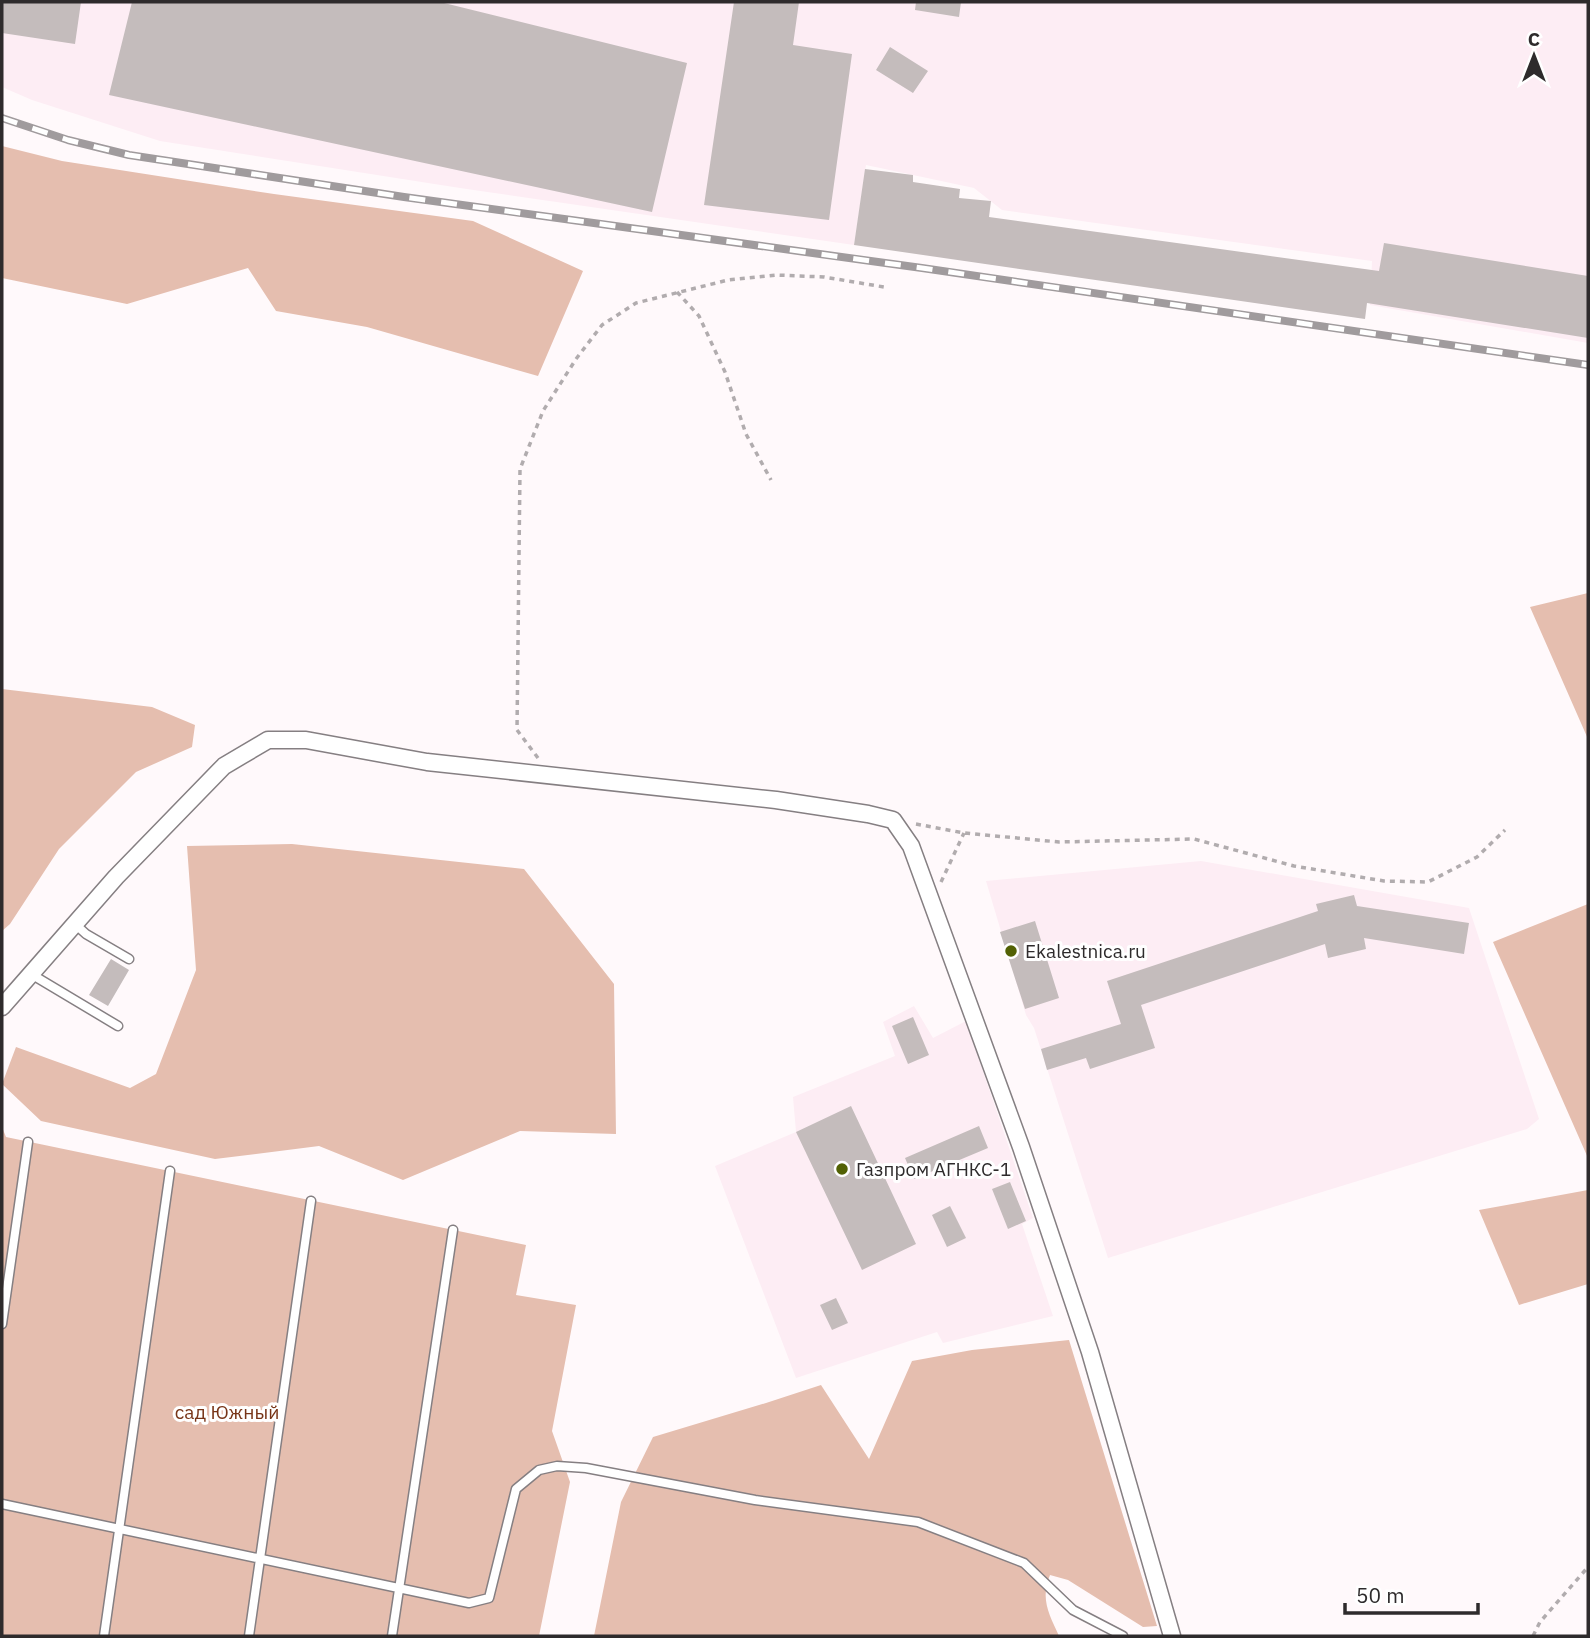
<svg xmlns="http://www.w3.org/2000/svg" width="1590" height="1638" viewBox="0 0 1590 1638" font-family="'IBM Plex Sans',sans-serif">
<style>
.built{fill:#fdedf4}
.green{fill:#e5beaf}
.building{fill:#c4bcbc}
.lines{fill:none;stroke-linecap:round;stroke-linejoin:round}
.lane-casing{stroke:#857f82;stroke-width:11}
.street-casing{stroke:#857f82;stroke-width:19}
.path{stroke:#b1acae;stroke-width:3.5;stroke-dasharray:5 5;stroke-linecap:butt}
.lane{stroke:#fff;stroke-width:8}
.street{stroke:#fff;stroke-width:16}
.rail-casing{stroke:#a09b9d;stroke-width:8}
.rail{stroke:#fff;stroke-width:5;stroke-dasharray:16;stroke-linecap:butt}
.poi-dot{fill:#526104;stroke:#fff;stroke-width:2.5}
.labels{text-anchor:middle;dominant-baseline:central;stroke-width:6;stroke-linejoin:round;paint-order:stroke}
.poi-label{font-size:19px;fill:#2e2b2c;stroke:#fff;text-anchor:start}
.park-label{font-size:19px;fill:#773417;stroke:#fff}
</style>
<rect width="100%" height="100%" fill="#fff9fb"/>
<!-- built -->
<path class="built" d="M2,2H1588V343L1370,305L1372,261L1002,210L974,188L866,165L854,245L460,188L160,141L32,100L2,87Z
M1201,861L1469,908L1539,1119L1527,1129L1108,1258L1034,1028L1026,1015L986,881Z
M914,1006L933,1038L966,1021L1033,1218L1022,1224L1053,1316L943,1343L937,1332L796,1378L715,1166L796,1132L793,1097L895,1056L883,1022Z"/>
<!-- green -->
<path class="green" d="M2,146L62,161L274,194L473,221L583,271L538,376L367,327L276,311L248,268L127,304L2,278Z
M1588,593V739L1530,607Z
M2,689L152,707L195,725L192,747L136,772L59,849L10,924L2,931Z
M292,844L524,869L614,984L616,1134L520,1131L403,1180L319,1146L215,1159L41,1121L2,1084L16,1047L130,1088L156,1074L196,970L187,846Z
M1588,904V1158L1493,942Z
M2,1127L6,1137L526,1245L516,1295L576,1305L552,1431L570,1482L539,1636H2Z
M1588,1190V1284L1519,1305L1479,1210Z
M1069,1340L1157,1626L1143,1627L1068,1580L1050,1575C1040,1599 1049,1614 1059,1636H594L621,1502L653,1437L766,1403L821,1385L869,1459L912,1361L972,1350Z"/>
<!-- building -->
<path class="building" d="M2,2H81L75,44L2,33Z
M132,2H440L687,63L652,212L109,95Z
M734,2H799L793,45L852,54L829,220L704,205Z
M916,2H961L959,17L915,10Z
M890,47L928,71L913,93L876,70Z
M865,169L913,175V182L960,189L959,198L991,201L989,217L1379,271L1384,243L1588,276V338L1367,303L1365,319L854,245Z
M1354,895L1357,906L1469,923L1464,954L1364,938L1366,949L1328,958L1325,944L1141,1005L1155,1048L1090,1069L1086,1058L1047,1070L1041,1049L1121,1024L1107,981L1318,911L1316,904Z
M1035,921L1059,998L1025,1009L1000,932Z
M111,959L129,970L108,1006L89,995Z
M913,1017L929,1055L908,1064L892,1026Z
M851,1106L916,1244L862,1270L796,1132Z
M979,1126L988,1148L914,1179L905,1158Z
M1010,1182L1026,1221L1008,1229L992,1189Z
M950,1206L966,1238L947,1247L932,1215Z
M836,1298L848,1323L832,1330L820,1305Z"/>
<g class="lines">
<defs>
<path id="lane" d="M75,924L86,934L129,959
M31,974L118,1026
M2,1324L28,1142
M2,1504L469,1603L489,1598L516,1489L539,1470L557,1466L586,1468L755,1500L918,1522L1024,1563L1073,1610L1123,1636
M104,1636L170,1171
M249,1636L311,1201
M392,1636L453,1230"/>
<path id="street" d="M2,1007L116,877L224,766L268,740H306L427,762L776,800L868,814L893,820L911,846L1021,1147L1090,1352L1172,1636"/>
</defs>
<!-- lane casing -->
<use href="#lane" class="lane-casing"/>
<!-- street casing -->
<use href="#street" class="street-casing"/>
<!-- path -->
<path class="path" d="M677,292L699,316L725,372L746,434L771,480
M538,758L517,730L520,469L543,411L576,359L602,325L636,303L728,280L776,275L824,277L884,287
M916,824L964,833L1059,842L1194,839L1294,866L1384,881L1428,882L1477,857L1505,830
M941,882L964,833
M1533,1636L1540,1622L1588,1567"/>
<!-- lane -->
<use href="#lane" class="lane"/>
<!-- street -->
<use href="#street" class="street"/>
<defs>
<path id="rail" d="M2,118L68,140L129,155L404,197L922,268L1588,365"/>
</defs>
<!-- rail casing -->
<use href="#rail" class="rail-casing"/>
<!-- rail -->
<use href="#rail" class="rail"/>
</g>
<!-- markers -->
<g class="poi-dot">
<circle cx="1011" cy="951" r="7"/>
<circle cx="842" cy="1169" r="7"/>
</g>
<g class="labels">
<!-- poi labels -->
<g class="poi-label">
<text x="1025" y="951">Ekalestnica.ru</text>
<text x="856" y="1169">Газпром АГНКС-1</text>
</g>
<!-- park labels -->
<g class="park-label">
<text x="227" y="1412">сад Южный</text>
</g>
</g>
<!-- border -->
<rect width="1590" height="1638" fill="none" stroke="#2e2b2c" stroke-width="7"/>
<!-- north arrow -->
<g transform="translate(1534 56)" stroke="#ffffff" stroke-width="5" paint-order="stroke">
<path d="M0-5L12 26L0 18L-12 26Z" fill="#2e2b2c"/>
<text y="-10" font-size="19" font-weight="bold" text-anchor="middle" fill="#2e2b2c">С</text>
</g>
<!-- scale -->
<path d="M1345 1603v10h133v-10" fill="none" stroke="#2e2b2c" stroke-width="3.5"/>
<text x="1356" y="1603" font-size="21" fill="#2e2b2c" stroke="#ffffff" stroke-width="5" paint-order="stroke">50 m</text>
</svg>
